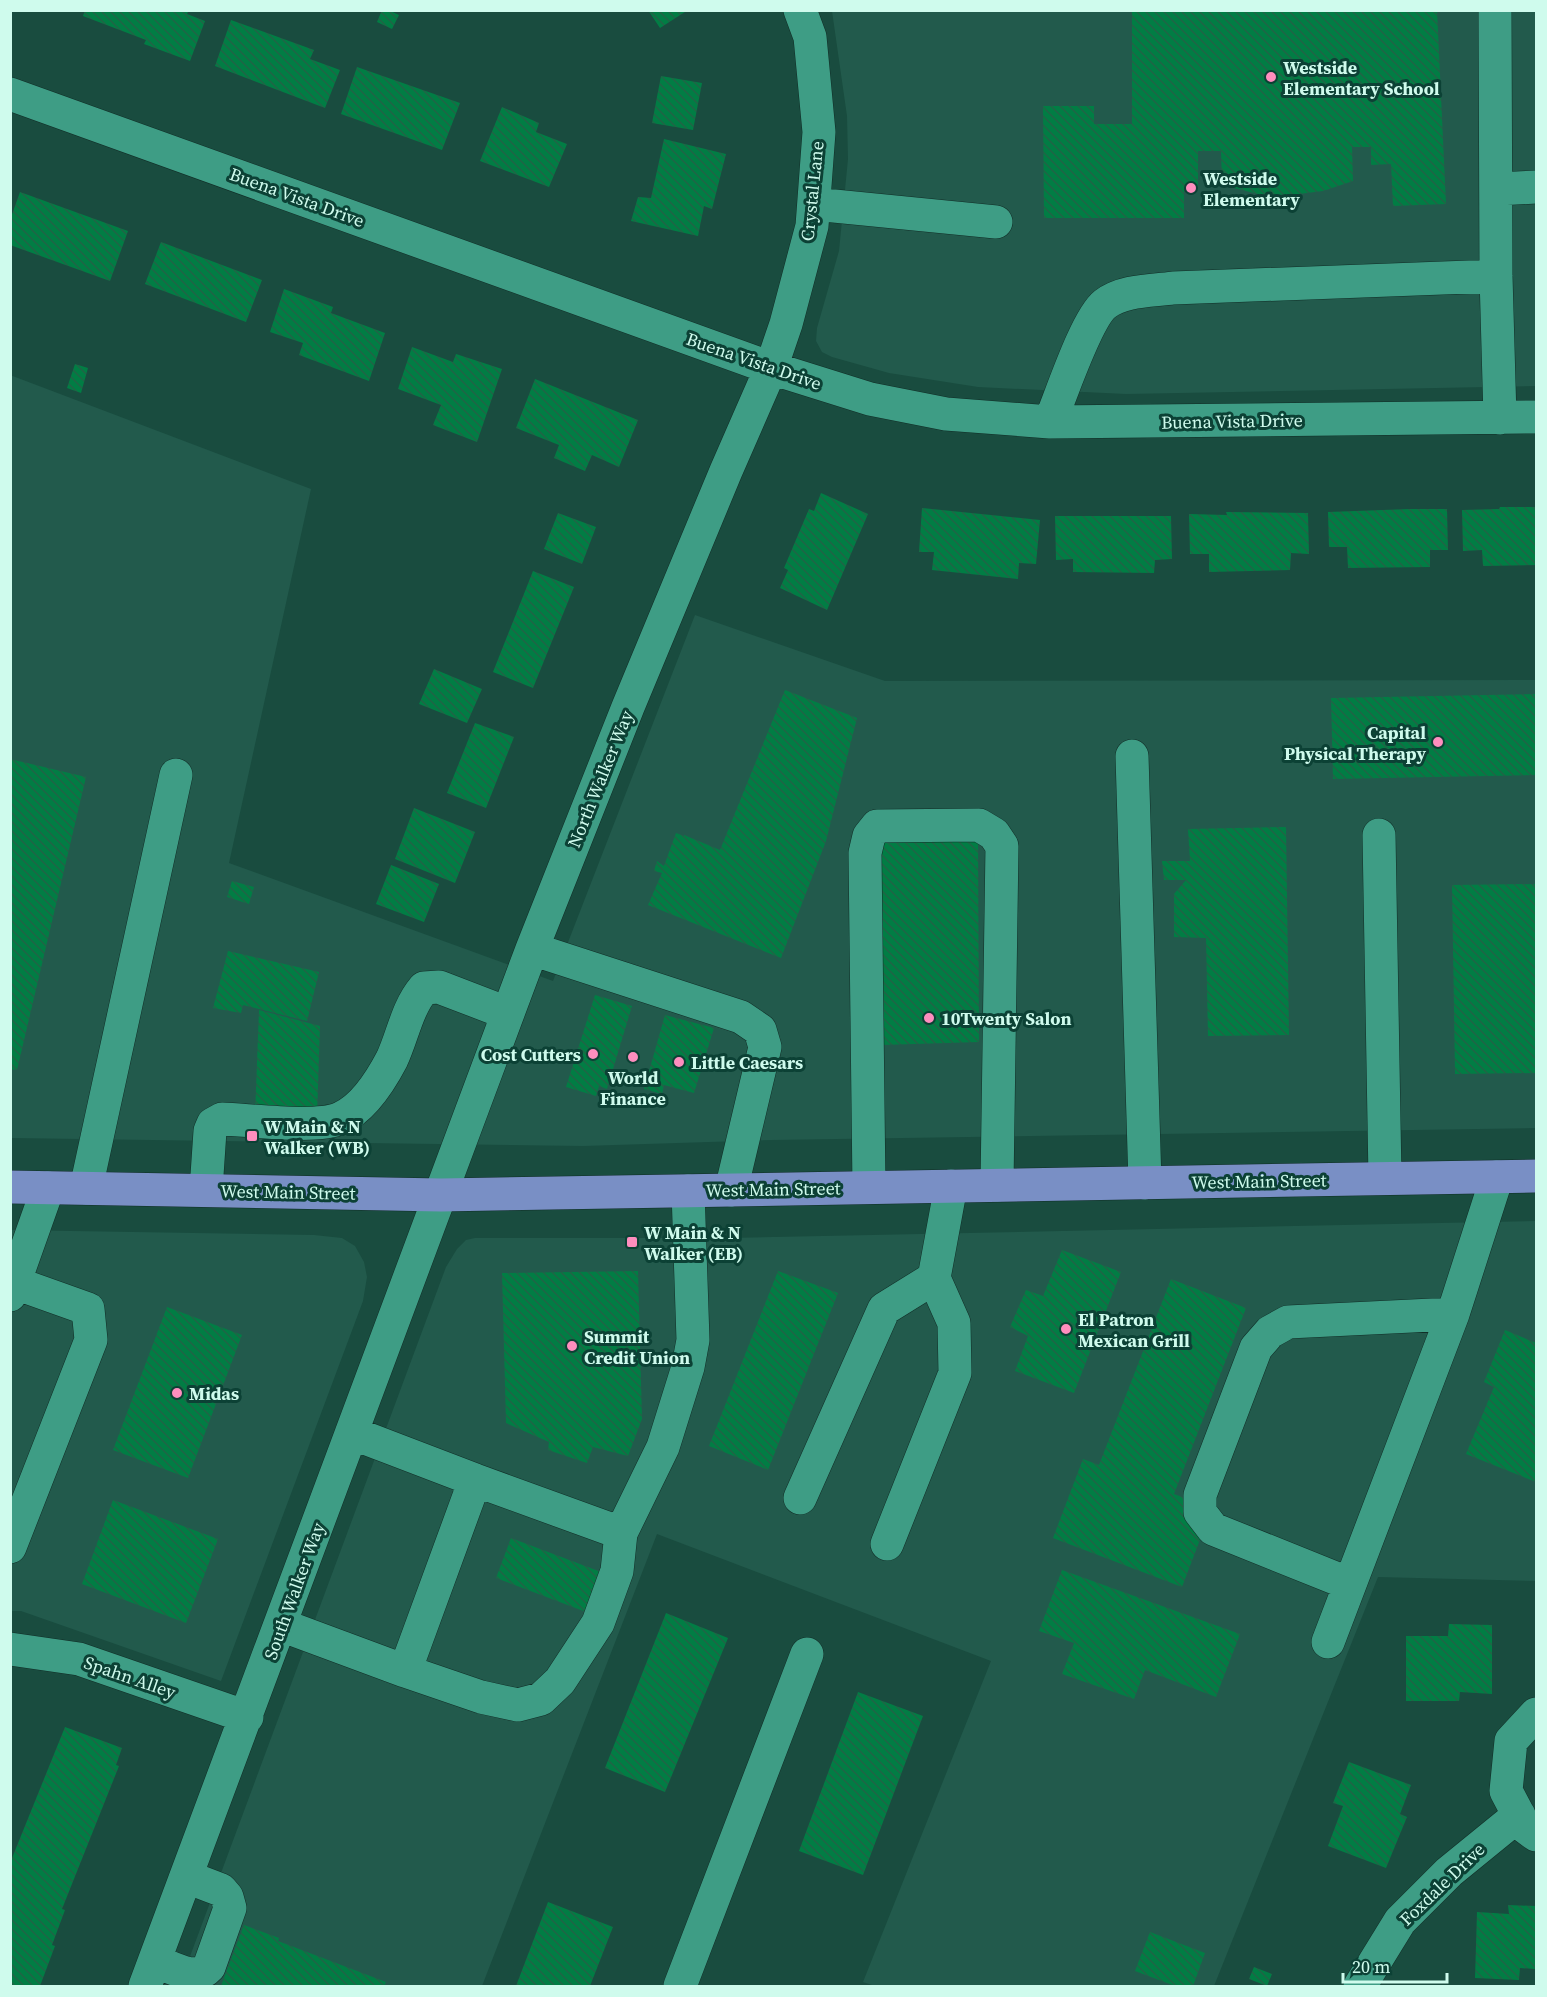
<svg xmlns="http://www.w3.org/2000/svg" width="1547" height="1997" viewBox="0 0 1547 1997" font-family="'Source Serif 4',serif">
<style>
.built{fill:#225a4c}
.building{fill:url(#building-back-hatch)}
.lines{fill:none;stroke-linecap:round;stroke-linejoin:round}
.minor-casing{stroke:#112e27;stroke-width:34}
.major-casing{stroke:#112e27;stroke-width:34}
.minor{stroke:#3e9d85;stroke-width:33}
.major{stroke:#798fc5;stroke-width:33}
.poi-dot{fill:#fe8ebe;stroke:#0c4135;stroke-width:2}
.labels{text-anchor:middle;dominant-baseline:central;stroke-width:6;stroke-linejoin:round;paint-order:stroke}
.poi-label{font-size:18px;font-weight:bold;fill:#cffbed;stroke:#0c4135;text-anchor:start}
.street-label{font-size:18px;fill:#cffbed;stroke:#0c4135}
</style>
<defs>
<pattern id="building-back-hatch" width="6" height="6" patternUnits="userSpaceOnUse" patternTransform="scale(1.5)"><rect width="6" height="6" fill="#017d44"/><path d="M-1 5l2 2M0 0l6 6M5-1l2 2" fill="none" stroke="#206446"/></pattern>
</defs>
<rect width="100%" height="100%" fill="#194c3f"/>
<!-- built -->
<path class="built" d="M832,11H1536V386L1126,394L978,387L889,373L832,357L822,352L816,341L817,328L839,251L848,159L847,116Z
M10,375L311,489L229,863L553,981L695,615L885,681L1536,680V1128L772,1140L583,1146L11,1138Z
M1536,1221V1581L1378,1577L1214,1986H875L863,1982L991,1661L657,1534L482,1986H179L446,1267L457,1249L466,1240L475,1238H731Z
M11,1230L314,1235L342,1238L355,1246L364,1262L367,1277L363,1301L221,1681L21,1611H11Z"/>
<!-- building -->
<path class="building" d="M85,10H189L187,14L205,21L190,61L144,44L146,40L83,16Z
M382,10H388L399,15L392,29L377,22Z
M648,10H688L660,28Z
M1132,10H1437L1446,204L1393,206L1391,164L1371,165V147H1352L1353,181L1323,191L1291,195L1258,194L1222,185L1221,151H1198V186H1184V218H1044L1043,106H1094V124H1132Z
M231,20L314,50L310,59L340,70L325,108L215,66Z
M357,67L460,103L442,150L341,114Z
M661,76L702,83L693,130L652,123Z
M502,107L539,123L536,132L567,144L549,187L480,161Z
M664,139L726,154L712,209L704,206L698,236L631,221L638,197L651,198Z
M20,192L128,231L110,281L10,245V220Z
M161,242L262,280L246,322L145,284Z
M284,289L333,307L331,313L385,333L369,381L299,355L303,343L270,332Z
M412,347L453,362L456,354L502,369L477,442L433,425L441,405L398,389Z
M75,364L88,368L81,393L67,388Z
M535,379L638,420L619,467L592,455L585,471L554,458L559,445L516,428Z
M821,493L868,514L827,610L780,588L788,570L784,568L809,509L814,511Z
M1500,507H1536V565L1483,566L1482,550L1463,551L1462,510L1499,509Z
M922,508L1040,520L1036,564L1019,563L1018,579L932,570L934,552H919Z
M1410,509H1447L1448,550H1430V567L1348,568L1347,547H1329L1328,512Z
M1226,512L1308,513L1309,554L1291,553L1290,570L1209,572V554H1190L1189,514L1227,515Z
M558,513L596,527L582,564L544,549Z
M1055,516H1171L1172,559L1155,560L1154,573L1073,572V559L1056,560Z
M533,571L574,587L533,688L493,672Z
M434,669L482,689L467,723L419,704Z
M785,690L857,718L826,841L781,958L648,905L662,873L654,871L657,861L664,866L676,833L684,836V835L720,850Z
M1536,694V775L1333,779L1331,698Z
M475,723L514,737L486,808L447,793Z
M10,759L86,777L17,1070L10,1069Z
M414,808L475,832L455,883L395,859Z
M1286,827L1289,1035L1208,1036L1206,938L1174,937V894L1186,880H1164L1162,861H1190L1188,829Z
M978,837L979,1042L882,1045L881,838Z
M391,865L439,884L424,922L376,904Z
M232,881L254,887L249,904L227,897Z
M1536,884V1073L1455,1074L1452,885Z
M228,951L319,972L307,1021L243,1005L241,1013L213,1008Z
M595,995L632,1006L607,1089L599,1086L596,1096L566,1087Z
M259,1010L320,1026L317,1116H255Z
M665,1015L714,1028L694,1093L664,1085L662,1094L644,1089Z
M1062,1250L1121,1272L1074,1393L1015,1371L1028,1336L1010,1327L1026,1290L1043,1296Z
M638,1271L642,1419L628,1456L593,1447L587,1463L548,1450L549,1442L506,1423L502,1273Z
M778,1271L838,1293L768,1470L709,1446Z
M1171,1279L1246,1308L1174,1494L1212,1508L1182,1587L1053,1538L1083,1459L1099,1465Z
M167,1307L242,1335L188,1478L113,1450Z
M1505,1330L1536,1343V1482L1466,1454L1494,1387L1484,1382Z
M113,1500L218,1539L186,1623L82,1584Z
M511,1538L609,1575L594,1615L496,1578Z
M1062,1570L1240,1634L1216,1697L1145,1670L1134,1699L1062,1674L1074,1643L1039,1631Z
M666,1613L728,1638L665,1792L605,1768Z
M1449,1624L1492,1625V1694L1460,1692L1459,1701H1406V1636H1448Z
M858,1692L923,1716L863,1875L799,1851Z
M65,1727L122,1748L116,1765L119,1766L62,1909L65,1910L52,1945L55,1946L40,1986H10V1863Z
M1349,1762L1411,1785L1400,1814L1407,1817L1386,1868L1328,1846L1343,1806L1333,1803Z
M548,1902L613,1927L590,1986H516Z
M1508,1905L1536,1906V1969L1520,1968L1519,1980L1475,1978L1477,1912L1509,1914Z
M244,1925L279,1938L278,1941L386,1982L384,1986H221Z
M1150,1932L1205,1953L1193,1986H1175L1135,1971Z
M1254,1967L1272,1974L1267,1986L1249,1979Z"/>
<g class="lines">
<defs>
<path id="minor" d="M1495,10L1496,276L1500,418
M10,94L771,368L870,399L946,414L1050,422L1536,417
M1497,189L1536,187
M814,204L996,222
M1050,422C1061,396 1086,319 1105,304C1123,290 1152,291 1173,288L1496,276
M1132,756L1145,1183
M1379,835L1385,1178
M532,949L741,1017L760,1030L765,1047L731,1190
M869,1187L865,853L869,836L877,826L979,825L994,834L1002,846L997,1185
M86,1188L176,775
M206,1190L210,1131L213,1124L222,1119C251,1120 317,1129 341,1118C364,1108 381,1080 392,1059C403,1035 407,1008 424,988L439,987L507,1013
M10,1295L48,1188
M475,1480L621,1533
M800,1498L884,1309L934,1278L951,1186
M887,1544L955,1373L954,1323L934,1278
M10,1547L91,1340L88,1309L15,1283
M1350,1584L1213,1529L1200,1512V1495L1256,1348L1270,1332L1288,1322L1453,1314
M281,1625L405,1671L475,1480L352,1433
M1328,1642L1453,1314L1497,1177
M10,1649L79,1659L247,1717
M405,1671L481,1697L518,1705L541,1699L560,1681L598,1623L617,1571L621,1533L663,1447L688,1367L693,1340L688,1191
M1536,1714L1511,1741L1506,1791L1525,1827L1536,1835
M155,1961C172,1967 195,1983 209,1967L230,1908L227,1897L221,1890L187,1877
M145,1986L532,949L628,707L726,471L771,368L786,324L812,226L819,132L810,37L800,10
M680,1986L807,1654
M1360,1986L1400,1921L1449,1872L1519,1815"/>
<path id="major" d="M10,1187L441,1195L1536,1176"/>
</defs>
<!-- minor casing -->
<use href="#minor" class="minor-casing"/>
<!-- major casing -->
<use href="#major" class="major-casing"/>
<!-- minor -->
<use href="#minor" class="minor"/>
<!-- major -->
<use href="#major" class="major"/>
</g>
<!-- markers -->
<g class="poi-dot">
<circle cx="1271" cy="77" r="6"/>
<circle cx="1191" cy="188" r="6"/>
<circle cx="1438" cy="742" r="6"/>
<circle cx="929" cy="1018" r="6"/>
<circle cx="593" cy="1054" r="6"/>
<circle cx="633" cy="1057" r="6"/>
<circle cx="679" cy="1062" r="6"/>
<rect x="246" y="1130" width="12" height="12" rx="3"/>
<rect x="626" y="1236" width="12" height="12" rx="3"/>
<circle cx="1066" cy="1329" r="6"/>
<circle cx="572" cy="1346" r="6"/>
<circle cx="177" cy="1393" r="6"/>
</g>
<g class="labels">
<!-- poi labels -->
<g class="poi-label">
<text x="1283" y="67">Westside<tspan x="1283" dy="21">Elementary School</tspan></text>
<text x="1203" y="178">Westside<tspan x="1203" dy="21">Elementary</tspan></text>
<text x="1426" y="732" text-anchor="end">Capital<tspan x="1426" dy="21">Physical Therapy</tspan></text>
<text x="941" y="1018">10Twenty Salon</text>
<text x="581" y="1054" text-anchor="end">Cost Cutters</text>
<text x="691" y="1062">Little Caesars</text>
<text x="633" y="1077" text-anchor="middle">World<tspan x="633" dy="21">Finance</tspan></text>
<text x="264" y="1126">W Main &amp; N<tspan x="264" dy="21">Walker (WB)</tspan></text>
<text x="644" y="1232">W Main &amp; N<tspan x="644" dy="21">Walker (EB)</tspan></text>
<text x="1078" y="1319">El Patron<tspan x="1078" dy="21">Mexican Grill</tspan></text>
<text x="584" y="1336">Summit<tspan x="584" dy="21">Credit Union</tspan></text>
<text x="189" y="1393">Midas</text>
</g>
<!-- street labels -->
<g class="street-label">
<text transform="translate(812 191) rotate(-84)">Crystal Lane</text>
<text transform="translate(297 197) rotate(20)">Buena Vista Drive</text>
<text transform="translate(754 361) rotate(19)">Buena Vista Drive</text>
<text transform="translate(1232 421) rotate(-1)">Buena Vista Drive</text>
<text transform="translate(600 779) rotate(-68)">North Walker Way</text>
<text transform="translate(1259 1181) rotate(-1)">West Main Street</text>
<text transform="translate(773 1189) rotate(-1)">West Main Street</text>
<text transform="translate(288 1192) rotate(1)">West Main Street</text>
<text transform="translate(294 1591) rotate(-70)">South Walker Way</text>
<text transform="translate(130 1677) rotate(19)">Spahn Alley</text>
<text transform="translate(1442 1884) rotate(-44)">Foxdale Drive</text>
</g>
</g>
<!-- border -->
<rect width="1547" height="1997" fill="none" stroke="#cffbed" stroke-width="24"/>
<!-- scale -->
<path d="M1343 1973v9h104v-9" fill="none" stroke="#cffbed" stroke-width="3"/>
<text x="1352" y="1973" font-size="18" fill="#cffbed" stroke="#0c4135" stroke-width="4.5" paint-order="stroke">20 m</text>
</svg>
